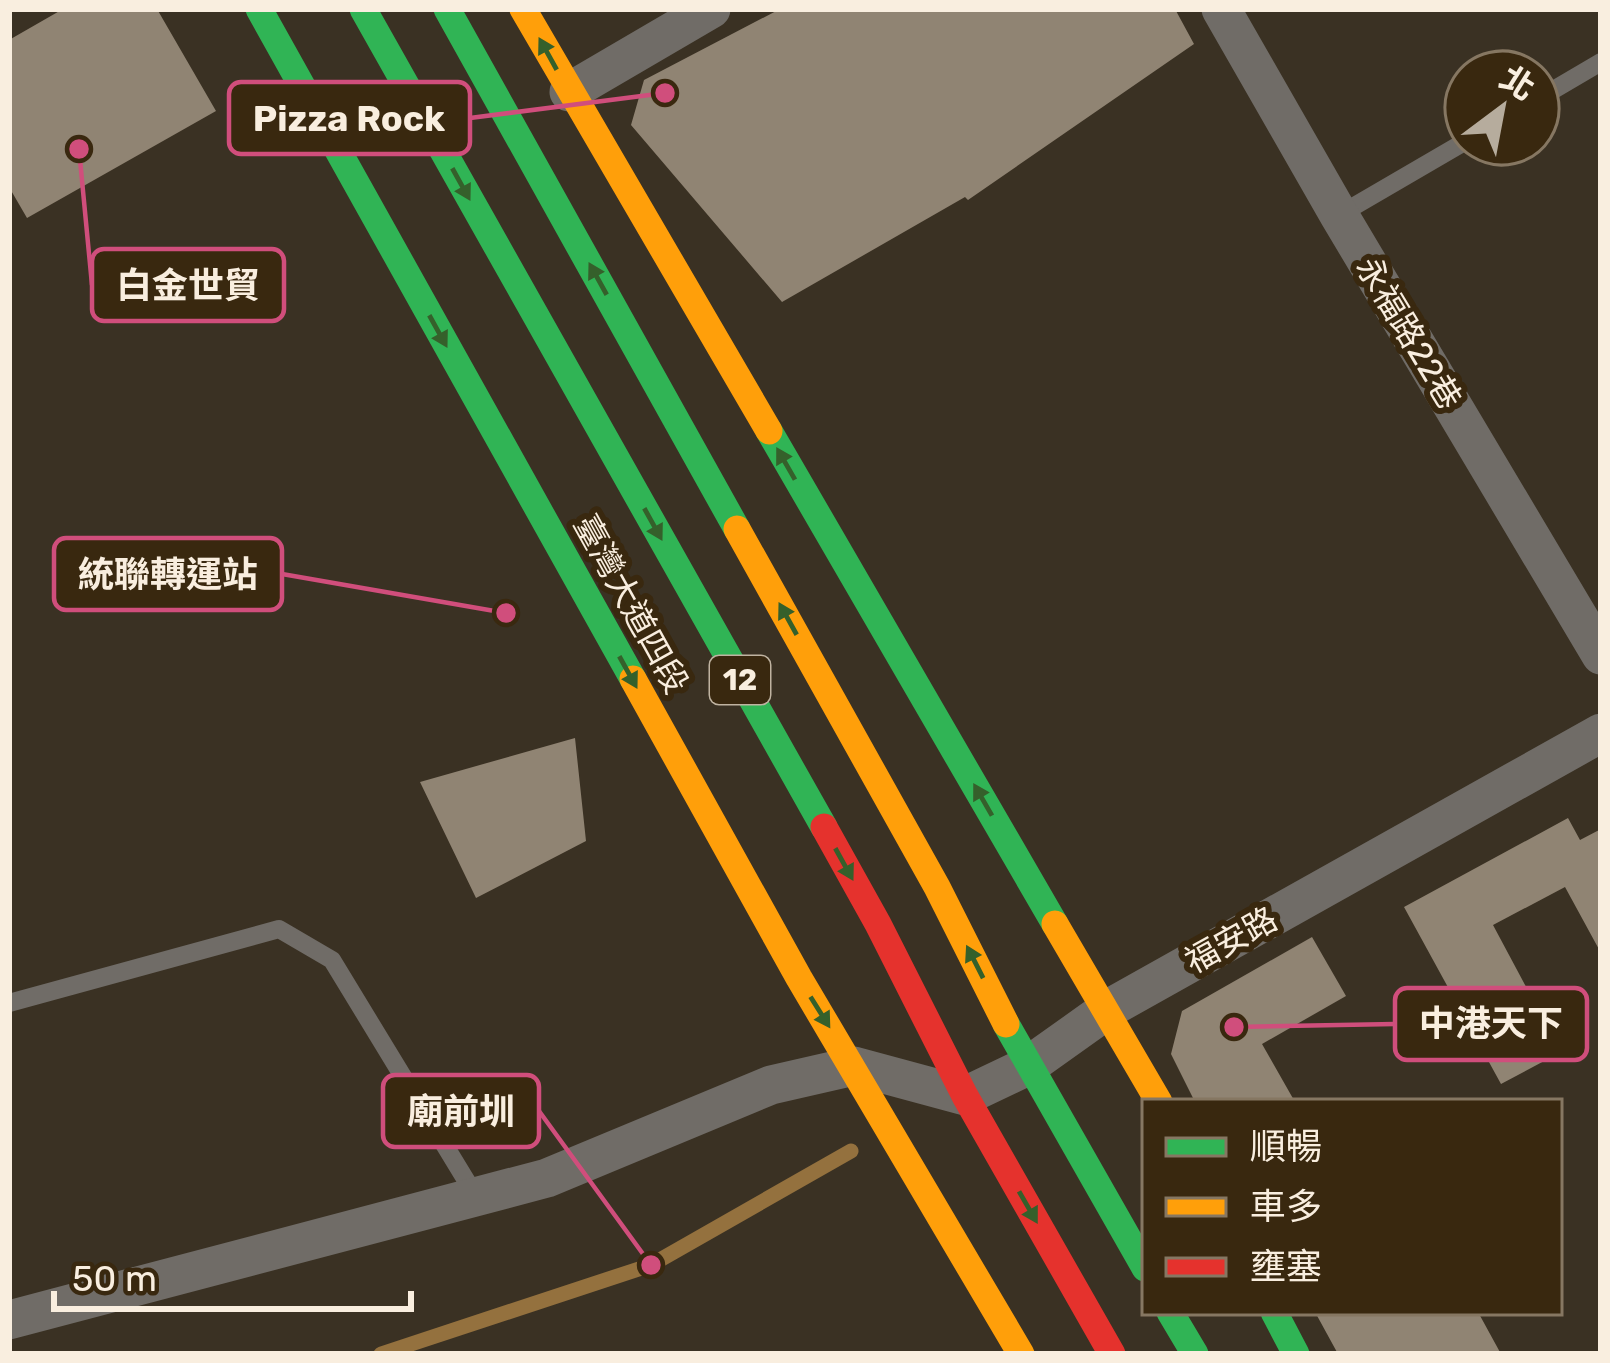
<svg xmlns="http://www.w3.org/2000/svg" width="1610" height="1363" viewBox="0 0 1610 1363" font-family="Rubik,'Noto Sans TC',sans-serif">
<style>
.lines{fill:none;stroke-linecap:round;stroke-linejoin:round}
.stream{stroke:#94713e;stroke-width:15}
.building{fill:#908473}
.lane{stroke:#706c67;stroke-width:18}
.street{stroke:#706c67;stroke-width:39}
.fast{stroke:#30b455;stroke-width:27}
.slow{stroke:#ff9f0a;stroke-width:27}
.jam{stroke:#e5322d;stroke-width:27}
.oneway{fill:#35602b}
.labels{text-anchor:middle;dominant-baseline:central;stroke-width:12;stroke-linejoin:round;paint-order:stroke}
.shield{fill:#39280f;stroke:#bfb3a1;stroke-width:3}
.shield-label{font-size:30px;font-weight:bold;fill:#f9eedf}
.street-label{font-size:33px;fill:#f9eedf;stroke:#39280f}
.leader{fill:none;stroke:#d04e7c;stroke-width:4.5}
.callout-dot{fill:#d04e7c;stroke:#39280f;stroke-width:4.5}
.callout{fill:#39280f;stroke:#d04e7c;stroke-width:4.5}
.callout-label{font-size:36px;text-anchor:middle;font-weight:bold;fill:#f9eedf}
</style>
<rect width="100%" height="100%" fill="#3a3123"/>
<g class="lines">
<!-- stream -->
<path class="stream" d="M381,1354L651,1265L851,1151"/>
</g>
<!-- building -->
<path class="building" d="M63,9H157L216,111L27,218L9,187V40Z
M780,9H1175L1194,44L968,200L965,197L782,302L631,125L644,80Z
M575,738L586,841L476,898L420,782Z
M1568,818L1580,840L1601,829V953L1565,887L1493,925L1561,1052L1501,1084L1404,907Z
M1312,937L1346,996L1262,1044L1295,1102H1195L1171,1054L1182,1011Z
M1315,1312H1478L1501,1354H1338Z"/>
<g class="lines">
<!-- lane -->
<path class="lane" d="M1538,99L1601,62
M1339,215L1466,141
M9,1003L279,929L332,960L475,1195"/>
<!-- street -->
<path class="street" d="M1221,9L1339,215L1601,655
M569,92L711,9
M9,1320L547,1178L771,1085L854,1066L965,1096L1028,1066L1108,1009L1601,733"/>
<!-- fast -->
<path class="fast" d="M259,9L633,679
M363,9L824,827
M447,9L737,529
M769,431L1055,924
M1006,1024L1145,1268
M1170,1312L1195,1354
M1274,1312L1296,1354"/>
<!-- slow -->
<path class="slow" d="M523,9L769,431
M737,529L937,887L1006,1024
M633,679L799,978L1021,1354
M1055,924L1159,1102"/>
<!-- jam -->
<path class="jam" d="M824,827L878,924L965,1096L1112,1354"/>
</g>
<!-- one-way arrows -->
<defs><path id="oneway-solid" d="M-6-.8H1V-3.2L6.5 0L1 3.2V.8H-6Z" transform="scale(3)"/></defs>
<g class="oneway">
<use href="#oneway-solid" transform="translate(548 54) rotate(-119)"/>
<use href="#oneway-solid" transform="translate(461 184) rotate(61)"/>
<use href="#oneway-solid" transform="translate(598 279) rotate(-119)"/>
<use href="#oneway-solid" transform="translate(438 331) rotate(61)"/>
<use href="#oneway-solid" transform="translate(786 464) rotate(-120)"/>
<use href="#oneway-solid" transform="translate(653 524) rotate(61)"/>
<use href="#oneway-solid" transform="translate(788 619) rotate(-119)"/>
<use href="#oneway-solid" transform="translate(628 672) rotate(61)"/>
<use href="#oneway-solid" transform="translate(983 800) rotate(-120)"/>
<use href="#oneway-solid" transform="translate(844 864) rotate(61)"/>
<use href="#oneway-solid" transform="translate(975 962) rotate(-117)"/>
<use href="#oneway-solid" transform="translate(820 1012) rotate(58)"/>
<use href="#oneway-solid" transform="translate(1028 1207) rotate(60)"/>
</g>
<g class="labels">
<!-- shield labels -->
<rect class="shield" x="710" y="656" width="60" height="48" rx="9"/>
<g class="shield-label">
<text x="740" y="680">12</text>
</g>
<!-- street labels -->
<g class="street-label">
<text transform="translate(1409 333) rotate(59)">永福路22巷</text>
<text transform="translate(631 604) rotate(61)">臺灣大道四段</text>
<text transform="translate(1231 940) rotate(-29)">福安路</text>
</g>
</g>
<!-- callouts -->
<path class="leader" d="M665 93L470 118M79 149L92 285M506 613L282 574M1234 1027L1395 1024M651 1265L539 1111"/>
<g class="callout-dot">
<circle cx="665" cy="93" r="12"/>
<circle cx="79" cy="149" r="12"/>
<circle cx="506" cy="613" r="12"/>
<circle cx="1234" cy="1027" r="12"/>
<circle cx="651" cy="1265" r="12"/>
</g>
<g class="callout">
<rect x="229" y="82" width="241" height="72" rx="12"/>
<rect x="92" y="249" width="192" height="72" rx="12"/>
<rect x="54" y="538" width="228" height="72" rx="12"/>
<rect x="1395" y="988" width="192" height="72" rx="12"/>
<rect x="383" y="1075" width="156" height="72" rx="12"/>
</g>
<g class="callout-label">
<text x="349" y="131">Pizza Rock</text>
<text x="188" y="298">白金世貿</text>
<text x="168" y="587">統聯轉運站</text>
<text x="1491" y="1036">中港天下</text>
<text x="461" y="1124">廟前圳</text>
</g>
<!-- border -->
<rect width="1610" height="1363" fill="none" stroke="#f9eedf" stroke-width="24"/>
<!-- legend -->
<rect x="1142" y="1099" width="420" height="216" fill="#39280f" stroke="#867762" stroke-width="3"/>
<rect x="1166" y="1138" width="60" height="18" fill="#30b455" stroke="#867762" stroke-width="3"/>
<text x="1250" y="1159" font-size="36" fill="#f9eedf">順暢</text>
<rect x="1166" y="1198" width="60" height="18" fill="#ff9f0a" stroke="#867762" stroke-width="3"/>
<text x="1250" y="1219" font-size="36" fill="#f9eedf">車多</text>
<rect x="1166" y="1258" width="60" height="18" fill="#e5322d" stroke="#867762" stroke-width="3"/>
<text x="1250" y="1279" font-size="36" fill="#f9eedf">壅塞</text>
<!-- north arrow -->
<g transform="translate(1502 108) rotate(32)"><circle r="57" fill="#39280f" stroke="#867762" stroke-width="3"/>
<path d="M0-9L21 45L0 30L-21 45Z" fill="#b6ac9d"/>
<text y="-18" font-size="33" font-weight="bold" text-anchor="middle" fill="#f9eedf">北</text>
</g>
<!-- scale -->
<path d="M54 1291v18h357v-18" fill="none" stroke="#f9eedf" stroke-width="6"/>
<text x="72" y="1291" font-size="36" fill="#f9eedf" stroke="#39280f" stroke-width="9" paint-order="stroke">50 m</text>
</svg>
